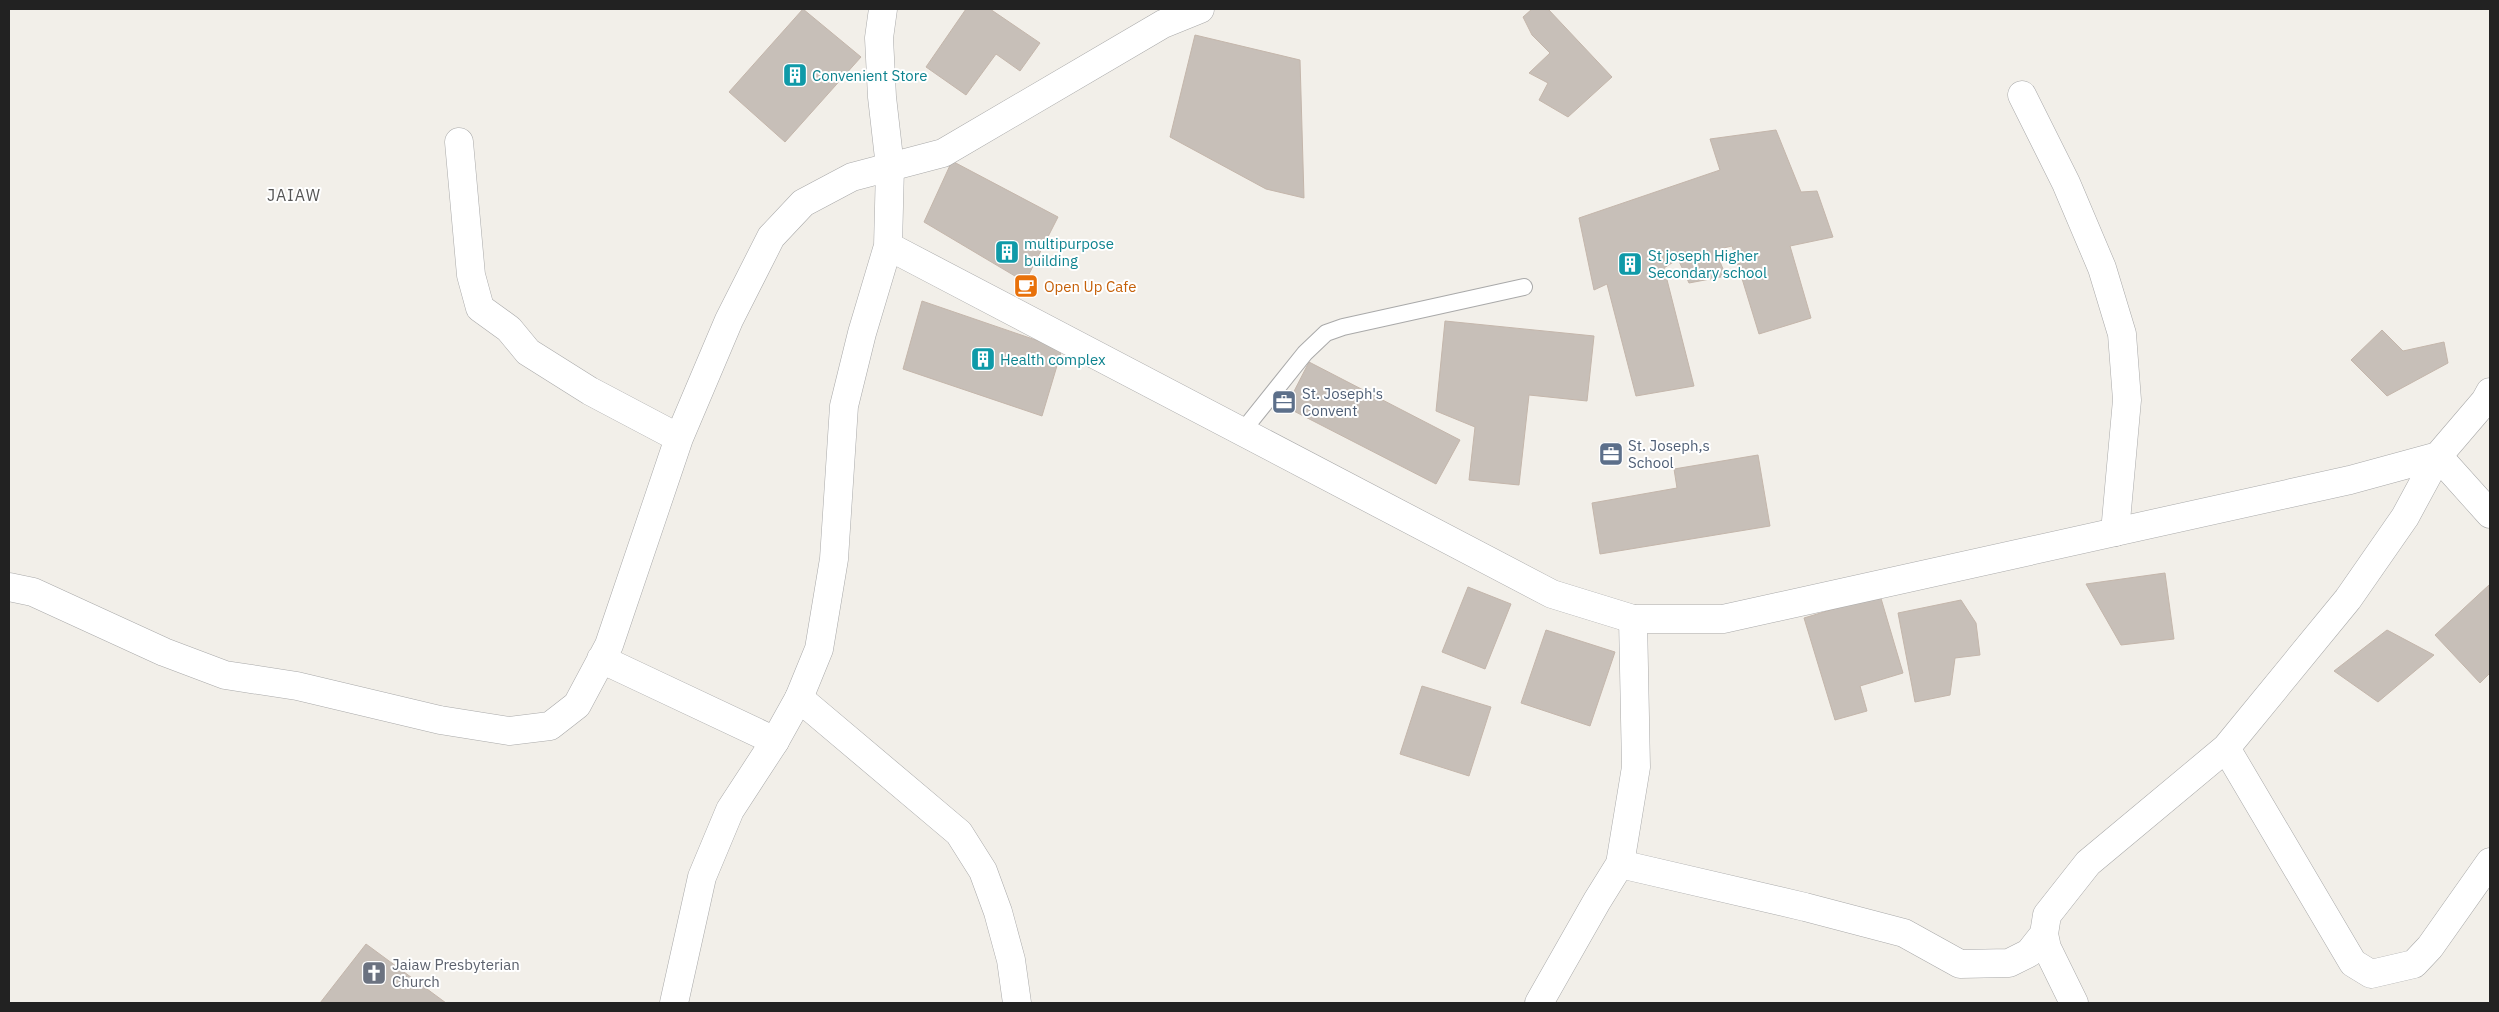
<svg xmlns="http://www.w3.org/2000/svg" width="2499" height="1012" viewBox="0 0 2499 1012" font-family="'IBM Plex Sans',sans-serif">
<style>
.building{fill:#c7bfb8;stroke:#c4b6ab}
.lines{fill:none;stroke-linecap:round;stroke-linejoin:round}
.service-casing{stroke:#a9a9a9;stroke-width:18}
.minor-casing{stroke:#a9a9a9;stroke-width:29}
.tertiary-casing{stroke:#a9a9a9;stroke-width:29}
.service{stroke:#fff;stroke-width:16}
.minor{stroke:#fff;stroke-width:28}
.tertiary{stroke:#fff;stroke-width:28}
.labels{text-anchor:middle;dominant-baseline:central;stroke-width:4;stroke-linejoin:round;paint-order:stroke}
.culture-label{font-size:15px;fill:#0d838f;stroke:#fff;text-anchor:start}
.food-label{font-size:15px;fill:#c56008;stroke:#fff;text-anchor:start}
.service-label{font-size:15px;fill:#4e5e75;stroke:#fff;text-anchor:start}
.worship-label{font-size:15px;fill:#5b616d;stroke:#fff;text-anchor:start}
.neighbourhood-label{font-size:16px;letter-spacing:1px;fill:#555;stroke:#fff}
</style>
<rect width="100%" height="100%" fill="#f2efe9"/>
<!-- building -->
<path class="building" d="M803,9L861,57L785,142L729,92Z
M966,9H990L1040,43L1020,71L996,54L966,95L926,67Z
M1532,9H1548L1612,77L1568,117L1539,100L1548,83L1529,73L1550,53L1532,35L1523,17Z
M1195,35L1300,60L1304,198L1266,189L1170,137Z
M1776,130L1801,192L1817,191L1833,237L1790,246L1811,318L1759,334L1732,246L1715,250L1726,276L1689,283L1678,259L1664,268L1694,386L1636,396L1607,284L1594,290L1579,218L1720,170L1710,139Z
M952,161L1058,217L1025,282L924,222Z
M922,301L1062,349L1042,416L903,369Z
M1445,321L1594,336L1587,401L1529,395L1519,485L1469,480L1475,427L1436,411Z
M2382,330L2403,351L2444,342L2448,363L2387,396L2351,360Z
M1309,362L1460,440L1436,484L1286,407Z
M1758,455L1770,526L1600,554L1592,503L1677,488L1674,469Z
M2165,573L2174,639L2121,645L2086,584Z
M2489,585L2490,673L2480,683L2435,635Z
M1468,587L1511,604L1485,669L1442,652Z
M1880,595L1903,673L1860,686L1867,711L1835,720L1804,618Z
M1961,600L1976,623L1980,655L1955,658L1950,695L1915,702L1898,613Z
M1546,630L1615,652L1590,726L1521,703Z
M2387,630L2434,655L2378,702L2334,671Z
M1422,686L1491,707L1469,776L1400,754Z
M366,944L446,1003H320Z"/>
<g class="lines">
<defs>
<path id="service" d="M1241,433L1305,353L1326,333L1343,327L1524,287"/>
<path id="minor" d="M2022,95L2066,183L2102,268L2122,334L2127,400L2115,532
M459,142L471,275L480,308L509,329L528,352L590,391L679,438
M9,587L33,592L164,652L225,675L297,686L440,720L509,731L550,726L577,705L609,645L679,438L729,320L771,237L803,203L852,177L943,153L1163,24L1200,9
M601,659L775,741
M799,698L959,833L983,871L998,912L1011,960L1017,1003
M2226,748L2353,963L2371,974L2414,964L2430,947L2490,862
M1620,864L1805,907L1904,933L1960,964L2009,963L2029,953L2044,934
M1539,1003L1597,901L1620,864L1636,767L1633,619
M2074,1003L2047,948L2044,934L2047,915L2088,863L2226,748L2348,599L2405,517L2438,456L2490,514"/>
<path id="tertiary" d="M888,246L1552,594L1633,619H1723L2350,480L2438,456L2485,401L2490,392
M674,1003L702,877L730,810L775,741L799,698L819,649L834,559L844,406L862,333L888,246L890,167L882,97L879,38L883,9"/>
</defs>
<!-- service casing -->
<use href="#service" class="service-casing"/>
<!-- minor casing -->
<use href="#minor" class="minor-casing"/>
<!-- tertiary casing -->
<use href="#tertiary" class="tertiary-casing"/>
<!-- service -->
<use href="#service" class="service"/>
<!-- minor -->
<use href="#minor" class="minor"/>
<!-- tertiary -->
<use href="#tertiary" class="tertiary"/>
</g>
<!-- icons -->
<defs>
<symbol id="building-square" viewBox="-11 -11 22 22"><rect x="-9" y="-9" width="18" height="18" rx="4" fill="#0f9aa8" stroke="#fff"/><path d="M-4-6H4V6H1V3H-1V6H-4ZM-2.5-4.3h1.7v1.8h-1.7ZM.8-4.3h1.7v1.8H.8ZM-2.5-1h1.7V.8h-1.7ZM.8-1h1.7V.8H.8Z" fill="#fff"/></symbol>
<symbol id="cafe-square" viewBox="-11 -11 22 22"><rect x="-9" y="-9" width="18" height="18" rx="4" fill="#e8710a" stroke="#fff"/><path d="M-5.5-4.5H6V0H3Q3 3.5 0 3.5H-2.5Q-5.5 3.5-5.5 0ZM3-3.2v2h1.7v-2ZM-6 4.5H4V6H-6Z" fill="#fff"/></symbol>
<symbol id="office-square" viewBox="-11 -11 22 22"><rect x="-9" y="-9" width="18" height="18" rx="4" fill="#5c6f8a" stroke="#fff"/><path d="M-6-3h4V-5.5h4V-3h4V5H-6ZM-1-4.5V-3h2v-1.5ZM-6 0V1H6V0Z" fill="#fff"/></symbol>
<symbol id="church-square" viewBox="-11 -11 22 22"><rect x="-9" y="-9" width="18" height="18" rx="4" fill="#6b7280" stroke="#fff"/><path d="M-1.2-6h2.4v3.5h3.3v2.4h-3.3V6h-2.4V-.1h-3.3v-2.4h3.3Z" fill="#fff"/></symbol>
</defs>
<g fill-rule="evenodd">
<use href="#building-square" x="781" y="61" width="28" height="28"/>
<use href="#building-square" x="993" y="238" width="28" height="28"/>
<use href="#building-square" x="1616" y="250" width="28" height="28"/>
<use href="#cafe-square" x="1012" y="272" width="28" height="28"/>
<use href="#building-square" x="969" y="345" width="28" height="28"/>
<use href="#office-square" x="1270" y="388" width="28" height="28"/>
<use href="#office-square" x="1597" y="440" width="28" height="28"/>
<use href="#church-square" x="360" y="959" width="28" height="28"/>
</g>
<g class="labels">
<!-- culture labels -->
<g class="culture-label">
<text x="812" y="75">Convenient Store</text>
<text x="1024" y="243">multipurpose<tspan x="1024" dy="17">building</tspan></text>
<text x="1648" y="255">St joseph Higher<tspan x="1648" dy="17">Secondary school</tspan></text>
<text x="1000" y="359">Health complex</text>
</g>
<!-- food labels -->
<g class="food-label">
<text x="1044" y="286">Open Up Cafe</text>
</g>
<!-- service labels -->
<g class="service-label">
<text x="1302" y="393">St. Joseph's<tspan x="1302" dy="17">Convent</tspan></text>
<text x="1628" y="445">St. Joseph,s<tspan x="1628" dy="17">School</tspan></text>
</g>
<!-- worship labels -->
<g class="worship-label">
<text x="392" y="964">Jaiaw Presbyterian<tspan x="392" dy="17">Church</tspan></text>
</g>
<!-- neighbourhood labels -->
<g class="neighbourhood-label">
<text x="294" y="195">JAIAW</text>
</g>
</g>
<!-- border -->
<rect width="2499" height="1012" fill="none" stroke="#222222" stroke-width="20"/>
</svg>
